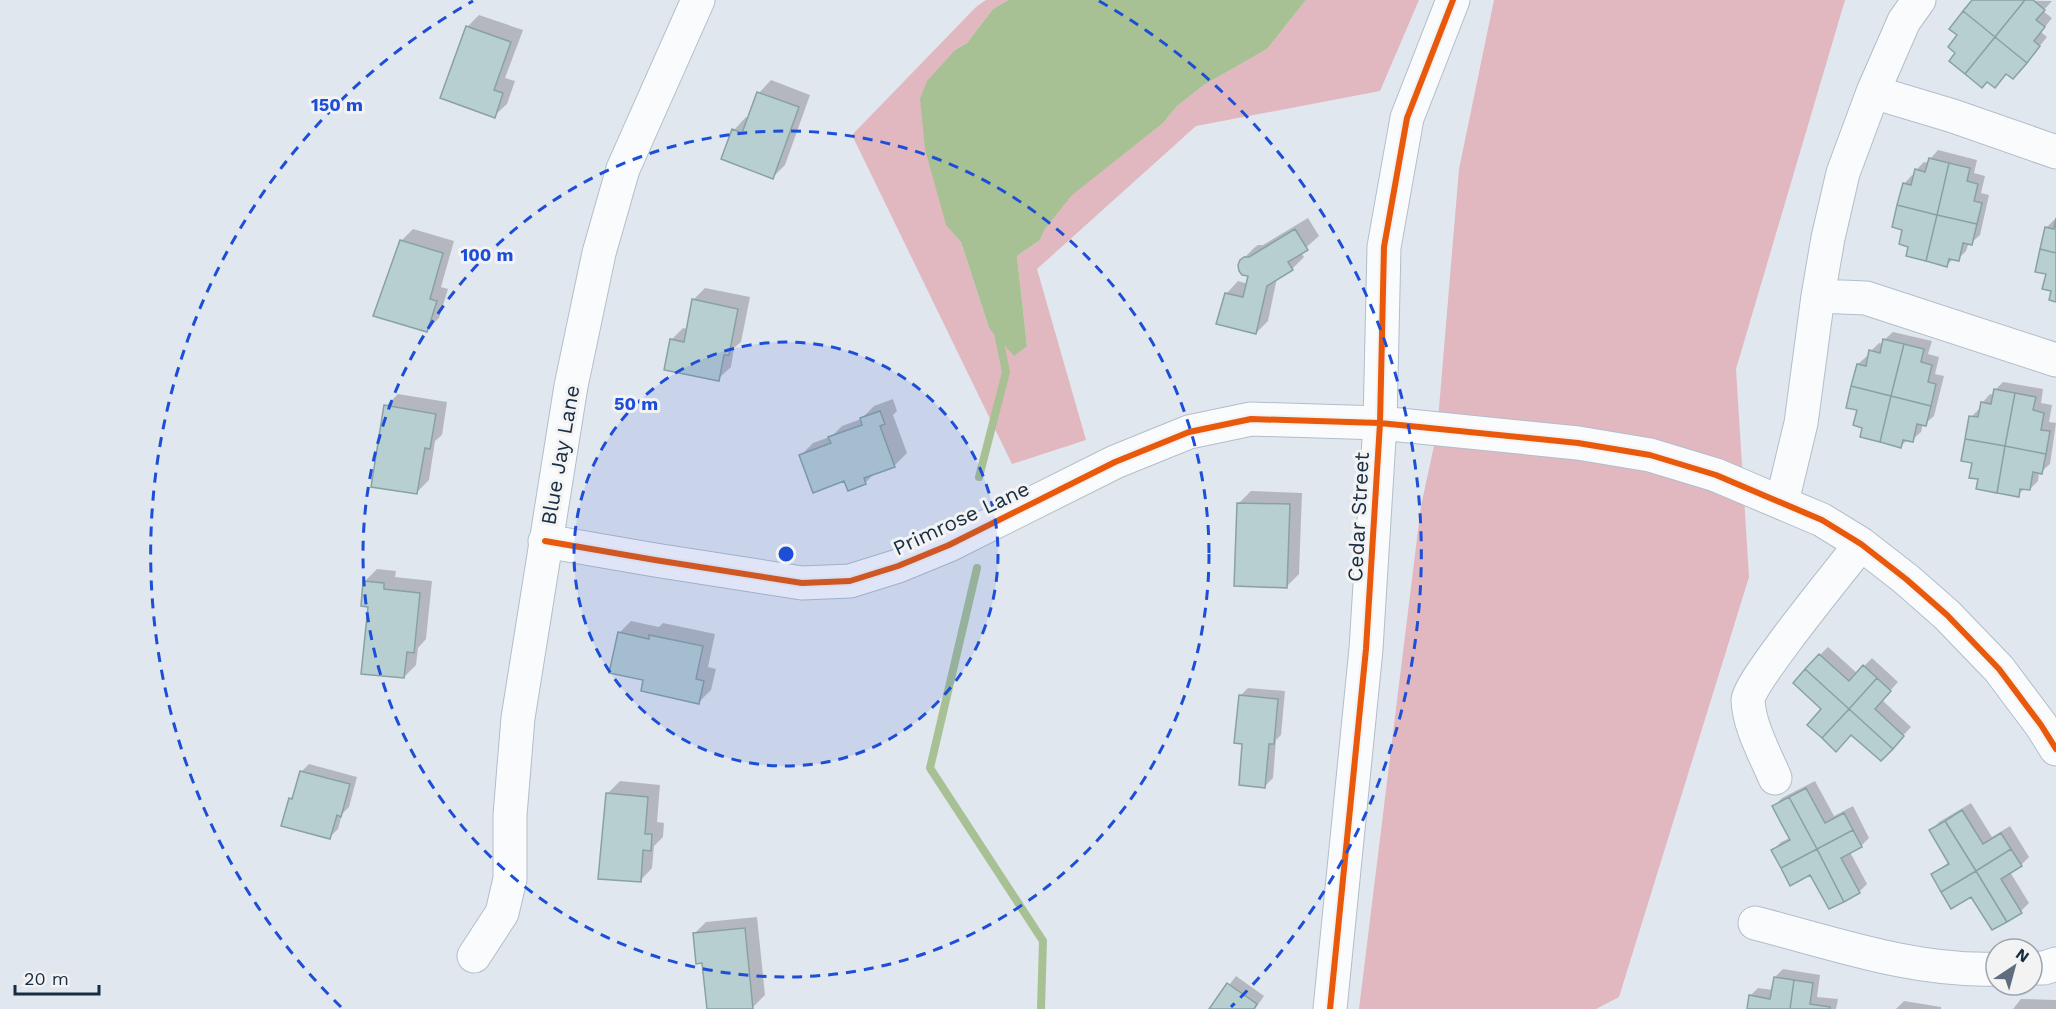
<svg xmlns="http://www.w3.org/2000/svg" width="2056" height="1009" viewBox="0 0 2056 1009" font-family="'Work Sans',sans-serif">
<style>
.forest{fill:#e1b7c0}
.water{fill:#a8c194}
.shadow{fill:#0003}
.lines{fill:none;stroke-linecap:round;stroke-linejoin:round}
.stream{stroke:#a8c194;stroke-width:8}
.building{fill:#b7cfd0;stroke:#88a2a4;stroke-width:1.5}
.minor-casing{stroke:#b1becb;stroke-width:35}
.minor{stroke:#fafbfc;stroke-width:33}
.cycleway-casing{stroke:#f3f3f3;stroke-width:10}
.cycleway{stroke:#e8590c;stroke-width:6}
.ring{fill:none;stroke:#1d4ed8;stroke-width:3;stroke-dasharray:10 8}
.labels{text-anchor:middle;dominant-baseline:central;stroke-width:6;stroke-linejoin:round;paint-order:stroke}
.street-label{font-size:21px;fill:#172d43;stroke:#f3f3f3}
.centre{fill:#1d4ed8;stroke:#f3f3f3;stroke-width:3}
.ring-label{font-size:18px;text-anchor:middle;font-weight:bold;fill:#1d4ed8;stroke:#f3f3f3;stroke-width:6;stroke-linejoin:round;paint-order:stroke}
</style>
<rect width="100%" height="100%" fill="#e1e7ee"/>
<!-- forest -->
<path class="forest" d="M986,0H1008L993,9L967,43L955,49L946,224L961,242L989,328L1027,346L1017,256L1040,240L1045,229L1072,194L1163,123L1177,106L1204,85L1267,49L1306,0H1419L1380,91L1196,126L1037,269L1086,440L1012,464L852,135L976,7Z
M1494,0H1845L1736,369L1749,577L1619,997L1596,1009H1359L1421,506L1437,432L1459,169Z"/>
<!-- water -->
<path class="water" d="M1008,0H1306L1267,49L1204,85L1177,106L1163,123L1072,195L1045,229L1040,240L1017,256L1027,346L1014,356L989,328L961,242L946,225L925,149L920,99L927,81L956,49L967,43L993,9Z"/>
<!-- shadow -->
<path class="shadow" d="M1974,0L2052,1L2043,11L2052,18L2041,32L2047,37L2021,69L2007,72L1957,53L1959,35Z
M479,15L523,30L505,78L515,81L507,104L494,116L467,27Z
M771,80L810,95L785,165L773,177L723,159L734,130L746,117L749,119L759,93Z
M1938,150L1977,160L1974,173L1985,176L1981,193L1989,195L1980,235L1971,243L1969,242L1966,251L1958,259L1954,258L1947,265L1910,246L1904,229V184L1912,175L1915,176L1916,170L1924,162L1929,163L1930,159Z
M1308,218L1319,236L1301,252L1304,257L1292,269L1277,278L1268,321L1256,333L1226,294L1238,281L1248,284L1250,275L1241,261L1254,248L1258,245H1263Z
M2054,220H2056V300L2047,273L2046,228Z
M413,229L454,241L441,287L448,289L439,318L427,330L401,241Z
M705,288L750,297L741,342L734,348L731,367L718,379L671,340L683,328L688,329L693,300Z
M1893,332L1932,341L1928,354L1939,357L1935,374L1944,376L1934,416L1925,424H1923L1921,432L1912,440L1908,439L1901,446L1864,427L1858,409V364L1867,356L1869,357L1871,351L1879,343L1883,344L1884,340Z
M2003,382L2043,389L2041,403L2052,405L2049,422L2056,423L2050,464L2041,472H2039L2038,481L2030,489L2025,488L2018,495L1980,478L1974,462L1971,417L1979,409H1981L1982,403L1990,394L1994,395L1995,390Z
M398,394L447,402L442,435L435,441L429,480L417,492L386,406Z
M893,399L897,411L893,415L907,453L894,466L876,472L865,483L845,479L801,455L813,443L832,436L842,426L861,419L874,406Z
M1251,491L1302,493L1299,574L1287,586L1239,503Z
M377,569L396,571L395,577L432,581L426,639L418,648L416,665L404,677L365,581Z
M631,621L659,627L663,623L715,634L708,667L716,669L711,690L699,702L645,679L619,633Z
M1828,647L1857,673L1872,658L1898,682L1882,700L1911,727L1889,751L1824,709L1820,655Z
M1248,688L1285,691L1281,735L1276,740L1273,778L1265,786L1244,743L1240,696Z
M309,764L357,777L349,807L342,814L338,829L330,837L290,799L296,793L301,772Z
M620,781L660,785L657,822L664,823L663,837L654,846L652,868L640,881L607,794Z
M1815,781L1834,816L1853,806L1869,838L1861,846L1850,852L1867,884L1859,892L1811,873L1773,850L1781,842L1790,838L1774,806L1782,798Z
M1971,803L1992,837L2010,826L2029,857L2021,865L2010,872L2029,903L2021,911L1971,895L1933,875L1950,861L1931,831L1939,822Z
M757,917L765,995L752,1008L708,1009L703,962L694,934L706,922Z
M1783,969L1820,975L1817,997L1838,999L1836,1009H1748L1750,996L1758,988L1773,990L1775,977Z
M1236,976L1264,996L1255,1009H1211Z
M2021,999L2056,1000V1009H2013Z
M1904,1001L1941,1007V1009H1896Z"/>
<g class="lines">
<!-- stream -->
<path class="stream" d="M979,477L1006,372L997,328
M977,568L930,768L1043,941L1041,1009"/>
</g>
<!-- building -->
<path class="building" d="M1972,0H2025L1995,37L1963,11Z
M2025,0H2033L2045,10L2036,20L2045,27L2034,41L2040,46L2027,63L1995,37Z
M1963,11L1995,37L1965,74L1949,61L1955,53L1948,47L1957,35L1949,29Z
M466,26L511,42L494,90L503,93L495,118L440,98Z
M1995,37L2027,63L2013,79L2006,74L1995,88L1987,82L1982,88L1965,74Z
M757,92L799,107L773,179L721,159L732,129L742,133Z
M1929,158L1949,163L1937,215L1897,205L1903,183L1911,185L1915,169L1925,172Z
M1949,163L1970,168L1967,181L1978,184L1974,201L1982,203L1977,224L1937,215Z
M1897,205L1937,215L1926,261L1906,256L1908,247L1899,244L1902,230L1892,227Z
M1937,215L1977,224L1972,245L1963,243L1959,261L1949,259L1947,267L1926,261Z
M2056,218V253L2040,249L2045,227L2054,229Z
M1295,229L1308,250L1288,262L1293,270L1267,286L1256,334L1216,324L1225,293L1243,297L1248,276L1242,275L1239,271L1238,265L1240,260L1244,257H1249Z
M400,240L443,253L430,299L437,301L427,332L373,316Z
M2040,249L2056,253V302L2049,300L2051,291L2042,289L2046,274L2035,272Z
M692,299L738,309L729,355H724L719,381L664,370L670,339L684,342Z
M1883,339L1904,344L1891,396L1851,386L1857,364L1866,366L1869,350L1880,353Z
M1904,344L1924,349L1921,362L1932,365L1928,382L1936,384L1931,406L1891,396Z
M1851,386L1891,396L1880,442L1860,437L1862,428L1853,425L1857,410L1846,408Z
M1994,389L2015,393L2005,446L1965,439L1969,416L1978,417L1981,402L1991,404Z
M2015,393L2036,397L2033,410L2044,413L2041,430L2050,431L2046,454L2005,446Z
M1891,396L1931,406L1926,426L1917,424L1913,442L1903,440L1901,448L1880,442Z
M384,405L436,414L430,449L425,448L417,494L371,487Z
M880,411L885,424L880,426L895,467L864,478L866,484L848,491L844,481L813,493L799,455L831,443L828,437L862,425L860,418Z
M1965,439L2005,446L1997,493L1976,489L1978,479L1969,478L1972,463L1961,461Z
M2005,446L2046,454L2042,474L2033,472L2030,490L2020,489L2019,497L1997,493Z
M1237,503L1290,504L1287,588L1234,586Z
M363,581L384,583V589L420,593L414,653L407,652L404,678L361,674L368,607L361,606Z
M618,632L649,639V635L703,646L696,679L704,681L699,704L641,691L643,680L609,673Z
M1819,654L1849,681L1863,665L1877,678L1849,709L1805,669Z
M1805,669L1849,709L1822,738L1807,725L1821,709L1793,683Z
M1877,678L1891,691L1875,709L1904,736L1893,749L1849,709Z
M1239,695L1278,699L1274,744H1269L1265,788L1239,785L1242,744L1234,743Z
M1849,709L1893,749L1881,761L1851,735L1836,752L1822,738Z
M300,771L350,784L341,817L337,815L330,839L281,826L289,798L292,799Z
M1806,788L1825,823L1844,813L1853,830L1817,849L1789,797Z
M606,793L648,797L645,834H652L651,851L643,850L641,882L598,879Z
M1789,797L1817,849L1781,868L1771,850L1790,840L1772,806Z
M1962,810L1983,844L2001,833L2011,849L1976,871L1945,821Z
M1945,821L1976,871L1941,892L1931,874L1949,864L1929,830Z
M1853,830L1862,847L1841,858L1860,893L1844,902L1817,849Z
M1817,849L1844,902L1829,909L1810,875L1790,886L1781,868Z
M2011,849L2022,866L2001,879L2022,913L2007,922L1976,871Z
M1976,871L2007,922L1992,930L1971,897L1951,909L1941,892Z
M745,928L753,1009H707L702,963L696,964L693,933Z
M1774,977L1794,980L1790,1009H1747L1749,995L1770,999Z
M1794,980L1813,983L1810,1004L1830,1007V1009H1790Z
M1227,983L1257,1004L1254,1009H1209Z"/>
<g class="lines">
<defs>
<path id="minor" d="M1919,0L1904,21L1873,92L1953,116L2056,152
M1873,92L1843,173L1828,238L1818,296L1866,298L2056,360
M1782,502L1801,423L1818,296
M545,541L655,560L802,583L850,581L898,566L949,545L1115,462L1189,432L1251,419L1380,423L1578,443L1650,455L1716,475L1822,520L1861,544L1906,579L1947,615L1999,669L2041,725L2056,749
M1775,778C1765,754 1749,726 1748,700C1748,683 1844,566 1861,544
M1755,923C1833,943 1914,972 1996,969
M474,956L502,913L510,879V815L518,718L571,386L599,253L623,169L698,0
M2032,968H2044L2056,964
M1330,1009L1366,649L1380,423L1384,247L1407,118L1453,0"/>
</defs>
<!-- minor casing -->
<use href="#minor" class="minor-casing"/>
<!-- minor -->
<use href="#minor" class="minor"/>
<defs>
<path id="cycleway" d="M545,541L655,560L802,583L850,581L898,566L949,545L1115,462L1189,432L1251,419L1380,423L1578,443L1650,455L1716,475L1822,520L1861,544L1906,579L1947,615L1999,669L2041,725L2056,749
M1330,1009L1366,649L1380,423L1384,247L1407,118L1453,0"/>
</defs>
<!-- cycleway casing -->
<use href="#cycleway" class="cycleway-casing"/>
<!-- cycleway -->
<use href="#cycleway" class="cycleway"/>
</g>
<!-- distance rings -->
<circle cx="786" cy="554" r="212" fill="#1d4ed8" fill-opacity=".12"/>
<g class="ring">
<circle cx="786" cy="554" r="212"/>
<circle cx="786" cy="554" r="423"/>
<path d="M341 1007A635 635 0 0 1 473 1M1099 1A635 635 0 0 1 1231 1007"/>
</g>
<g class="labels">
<!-- street labels -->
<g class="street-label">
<text transform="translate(560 455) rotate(-80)">Blue Jay Lane</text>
<text transform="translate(1358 517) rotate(-87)">Cedar Street</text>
<text transform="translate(961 518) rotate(-25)">Primrose Lane</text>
</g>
</g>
<circle cx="786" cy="554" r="9" class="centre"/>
<g class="ring-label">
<text x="337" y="111">150 m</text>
<text x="487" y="261">100 m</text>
<text x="636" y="410">50 m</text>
</g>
<!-- north arrow -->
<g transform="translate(2014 967) rotate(36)"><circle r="28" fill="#f3f3f3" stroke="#9ba4ad" stroke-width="1.5"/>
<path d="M0-4.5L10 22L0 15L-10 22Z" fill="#5e6e7f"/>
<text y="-9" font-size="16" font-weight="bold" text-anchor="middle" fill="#172d43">N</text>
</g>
<!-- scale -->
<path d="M15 985v9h84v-9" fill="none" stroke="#172d43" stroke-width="3"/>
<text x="24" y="985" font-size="18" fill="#172d43" stroke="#f3f3f3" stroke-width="4.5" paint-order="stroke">20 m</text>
</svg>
